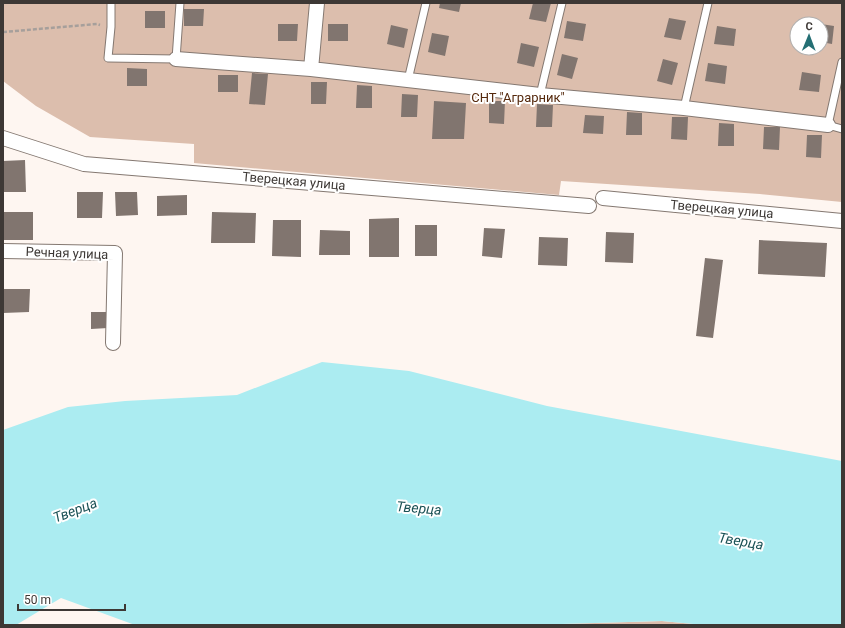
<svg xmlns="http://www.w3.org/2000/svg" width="845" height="628" viewBox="0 0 845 628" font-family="Roboto,sans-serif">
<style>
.green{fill:#dcbead;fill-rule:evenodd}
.water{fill:#abecf1}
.building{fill:#81756f}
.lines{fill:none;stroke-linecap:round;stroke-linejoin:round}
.lane-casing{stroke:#847871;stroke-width:9}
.street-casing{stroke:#847871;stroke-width:16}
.path{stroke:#a69f9b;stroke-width:2.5;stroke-dasharray:4 2;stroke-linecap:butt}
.lane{stroke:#fff;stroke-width:7}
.street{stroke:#fff;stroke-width:14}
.labels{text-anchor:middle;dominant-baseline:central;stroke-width:4;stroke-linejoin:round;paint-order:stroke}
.park-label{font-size:13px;fill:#55290d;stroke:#fff}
.street-label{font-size:13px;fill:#3d3835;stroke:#fff}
.water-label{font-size:14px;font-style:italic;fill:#1a5155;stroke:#fff}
</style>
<rect width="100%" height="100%" fill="#fef6f1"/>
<!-- green -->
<path class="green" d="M3,3H842V202L760,194L561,181L559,195L194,163V144L90,137L36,106L3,81ZM797,24H821V48H797Z
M662,621L704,625H528Z"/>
<!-- water -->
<path class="water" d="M322,362L409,371L547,406L842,461V625H704L662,621L528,625H135L61,598L16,625H3V430L68,407L125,401L237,395Z"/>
<!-- building -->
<path class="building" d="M440,3H461L459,12L439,8Z
M533,3H551L546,22L529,19Z
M184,9H204L203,26H184Z
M145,11H165V28H145Z
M669,18L686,21L681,40L664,37Z
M567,21L586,24L583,41L564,38Z
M278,24H298L297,41H278Z
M328,24H348V41H328Z
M821,24L834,26L832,44L821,42Z
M391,25L408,29L404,48L387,44Z
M717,26L736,29L734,46L714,44Z
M432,33L449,36L445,56L428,52Z
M521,43L539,47L534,67L517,63Z
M562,54L578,58L572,79L557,75Z
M663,59L678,63L672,85L657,81Z
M708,63L727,66L725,84L705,81Z
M127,68L147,69V86H127Z
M802,72L821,75L819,92L799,90Z
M252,73L268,74L265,105L249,104Z
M218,75H238V92H218Z
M311,82H327L326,104H311Z
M357,85L372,86V108H356Z
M402,94L418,95L417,117H401Z
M434,101L466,103L464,139H432Z
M489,101H505L504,124L489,123Z
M537,104L553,105L552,127H536Z
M627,112L642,113V135H626Z
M585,115L604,116L603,134L583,133Z
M672,117H688L687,140L671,139Z
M719,123L734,124V146H718Z
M764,127H780L779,150L763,149Z
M807,135H822L821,158L806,157Z
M25,160L26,192H3V161Z
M77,192H103L102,218H77Z
M115,192H137L138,215L116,216Z
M187,195V215L157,216V196Z
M4,212H33V240H4Z
M212,212L256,213L255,243H211Z
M399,218V257H369V219Z
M273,220H301V257L272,256Z
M415,225H437V256H415Z
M484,228L505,229L502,258L482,256Z
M320,230L350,231V255H319Z
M606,232L634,233L633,263L605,262Z
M539,237L568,238L567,266L538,265Z
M759,240L827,243L825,277L758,274Z
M705,258L723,260L713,338L696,336Z
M3,289H30L29,312L3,313Z
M91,312H108V328L91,329Z"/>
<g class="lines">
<defs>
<path id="lane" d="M111,3V27L108,58L176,59L180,3
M842,62L828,125L842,129
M408,80L426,3
M540,95L562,3
M684,108L708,3"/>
<path id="street" d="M176,59L311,69L540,95L684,108L828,125
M311,69L317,3
M3,138L84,164L589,206
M603,198L842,221
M3,251L115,253L113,343"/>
</defs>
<!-- lane casing -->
<use href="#lane" class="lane-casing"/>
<!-- street casing -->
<use href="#street" class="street-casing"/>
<!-- path -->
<path class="path" d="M3,32L97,24L100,25"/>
<!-- lane -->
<use href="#lane" class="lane"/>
<!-- street -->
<use href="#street" class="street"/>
</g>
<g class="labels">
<!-- park labels -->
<g class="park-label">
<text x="518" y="97">СНТ "Аграрник"</text>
</g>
<!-- street labels -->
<g class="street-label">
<text transform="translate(294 181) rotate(5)">Тверецкая улица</text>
<text transform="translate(722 209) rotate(5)">Тверецкая улица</text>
<text transform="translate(67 253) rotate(2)">Речная улица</text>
</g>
<!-- water labels -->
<g class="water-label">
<text transform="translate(419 508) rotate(5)">Тверца</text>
<text transform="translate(75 510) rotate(-21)">Тверца</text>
<text transform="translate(741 541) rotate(10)">Тверца</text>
</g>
</g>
<!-- border -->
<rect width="845" height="628" fill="none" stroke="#3d3835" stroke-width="8"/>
<!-- north arrow -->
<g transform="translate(809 36) rotate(1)"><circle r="19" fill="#ffffff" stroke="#b1afae"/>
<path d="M0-3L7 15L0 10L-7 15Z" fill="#246f74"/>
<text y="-6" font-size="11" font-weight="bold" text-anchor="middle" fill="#3d3835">С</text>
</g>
<!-- scale -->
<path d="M18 604v6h107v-6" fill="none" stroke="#3d3835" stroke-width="2"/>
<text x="24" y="604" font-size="12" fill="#3d3835" stroke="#ffffff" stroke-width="3" paint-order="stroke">50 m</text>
</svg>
